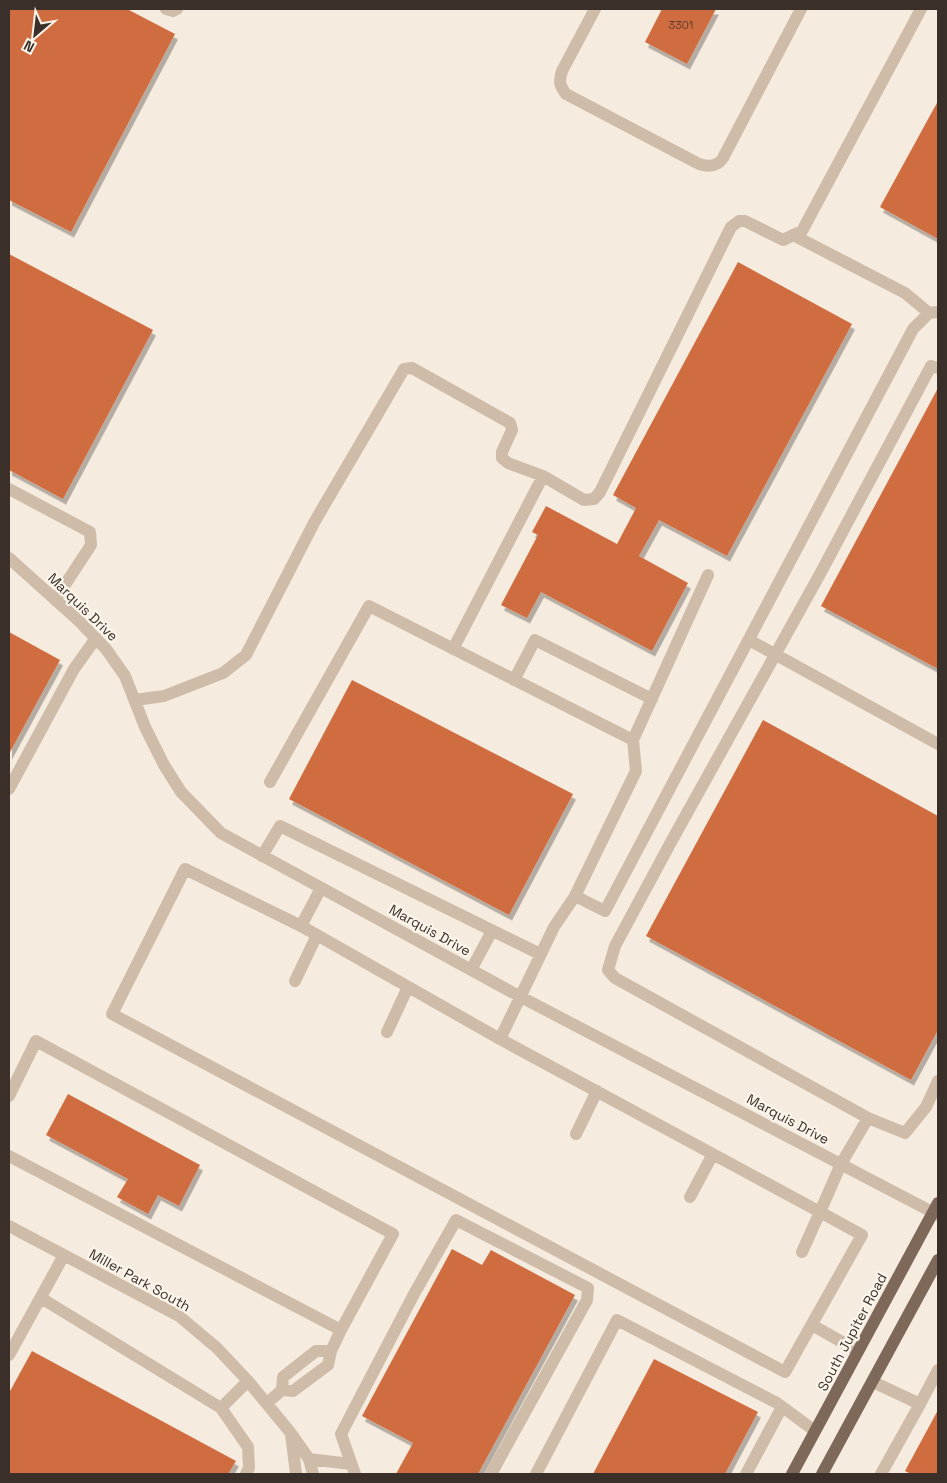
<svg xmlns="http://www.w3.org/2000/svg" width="947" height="1483" viewBox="0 0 947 1483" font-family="'Space Grotesk',sans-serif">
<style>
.building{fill:#d06d40;filter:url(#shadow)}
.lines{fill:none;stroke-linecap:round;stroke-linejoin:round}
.minor{stroke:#cebca8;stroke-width:12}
.major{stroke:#7e6859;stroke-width:12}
.labels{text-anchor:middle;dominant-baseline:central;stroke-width:4.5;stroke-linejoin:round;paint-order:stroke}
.number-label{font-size:11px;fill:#603f2f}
.street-label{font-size:14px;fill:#3a3029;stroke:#fbf5eb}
</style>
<defs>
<filter id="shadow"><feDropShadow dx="3" dy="5.5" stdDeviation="0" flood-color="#0004"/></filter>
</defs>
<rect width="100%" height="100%" fill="#f5ebde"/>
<!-- building -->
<path class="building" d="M9,9H127L175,34L71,232L9,200Z
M662,9H716L687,64L645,42Z
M938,101V239L880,207Z
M9,254L153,330L63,499L9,470Z
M738,262L852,324L727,556L659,520L639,556L688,583L652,651L541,592L527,618L501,605L538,535L532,532L546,506L617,544L636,508L613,495Z
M938,388V669L821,606Z
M9,632L60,660L9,754Z
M352,680L573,794L509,915L289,799Z
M763,720L938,816V1030L911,1080L646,936Z
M68,1094L200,1165L179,1206L158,1195L148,1214L117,1197L128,1179L46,1135Z
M452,1249L482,1265L491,1250L575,1295L478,1474H396L413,1443L362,1416Z
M32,1351L236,1461L228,1474H9V1393Z
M654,1359L758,1412L725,1474H593Z
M938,1410V1474H911L905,1471Z"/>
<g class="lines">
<!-- minor -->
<path class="minor" d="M166,9L173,11L177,9
M595,9L562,71C559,81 559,85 566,94L699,164C709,167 717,167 723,158L801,9
M793,235L905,293L929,313
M938,368L931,366L820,574L671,842L615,946L608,970L615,978L868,1118L905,1133L926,1107L938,1081
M9,489L90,532L91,545L55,600
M9,558L79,621L106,649L125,676L145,727L164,765L181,792L221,833L519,996L938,1215
M749,640L938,744
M453,649L543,476
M514,680L535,640L652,699
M135,700L164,696L223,673L246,655L315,521L404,369L412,368L510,423L512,430L502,452V458L508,463L543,476L584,500L594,499L600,492L731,227L739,221H745L783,240L802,231L921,9
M633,740L708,575
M270,782L369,606L633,740L636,771L575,896
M9,789L74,669L96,638
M262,856L280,826L540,954
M321,888L301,926L500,1039
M301,926L185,869L112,1014L785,1372L862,1235L820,1212L802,1252
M471,970L492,931
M295,981L317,935
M387,1032L408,987
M9,1096L36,1041L393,1234L341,1330L331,1351L328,1365L293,1391L282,1390
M868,1118L841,1164L820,1212L500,1039L554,927L575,896L605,911L913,329L929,313L938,312
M576,1134L597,1091
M9,1156L341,1330
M690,1197L713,1154
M9,1226L179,1316L217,1348L248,1381L290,1432L309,1459L313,1474
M41,1298L221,1408L248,1447L249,1468L246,1474
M812,1325L858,1351
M9,1355L64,1255
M873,1382L920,1404L938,1370
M267,1403L282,1390L283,1377L316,1351H331
M221,1408L248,1381
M291,1434L296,1474
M309,1459L351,1464
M355,1474L341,1434L414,1294L456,1220L588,1288L587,1300L491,1474
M536,1474L617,1320L777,1403L815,1431
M746,1474L782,1407
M881,1474L920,1404"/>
<!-- major -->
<path class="major" d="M792,1474L938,1203
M822,1474L938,1260"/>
</g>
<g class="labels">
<!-- number labels -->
<g class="number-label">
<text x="681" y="25">3301</text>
</g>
<!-- street labels -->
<g class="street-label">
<text transform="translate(83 607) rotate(44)">Marquis Drive</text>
<text transform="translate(430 930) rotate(29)">Marquis Drive</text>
<text transform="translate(788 1119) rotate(28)">Marquis Drive</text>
<text transform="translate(140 1280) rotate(29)">Miller Park South</text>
<text transform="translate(852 1332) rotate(-62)">South Jupiter Road</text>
</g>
</g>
<!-- border -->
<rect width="947" height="1483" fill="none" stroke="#3a3029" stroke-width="20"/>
<!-- north arrow -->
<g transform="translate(35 35) rotate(208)" stroke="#fbf5eb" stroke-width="4" paint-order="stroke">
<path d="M0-4L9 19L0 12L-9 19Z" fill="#3a3029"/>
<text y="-8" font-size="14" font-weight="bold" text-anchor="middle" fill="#3a3029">N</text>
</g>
</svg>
